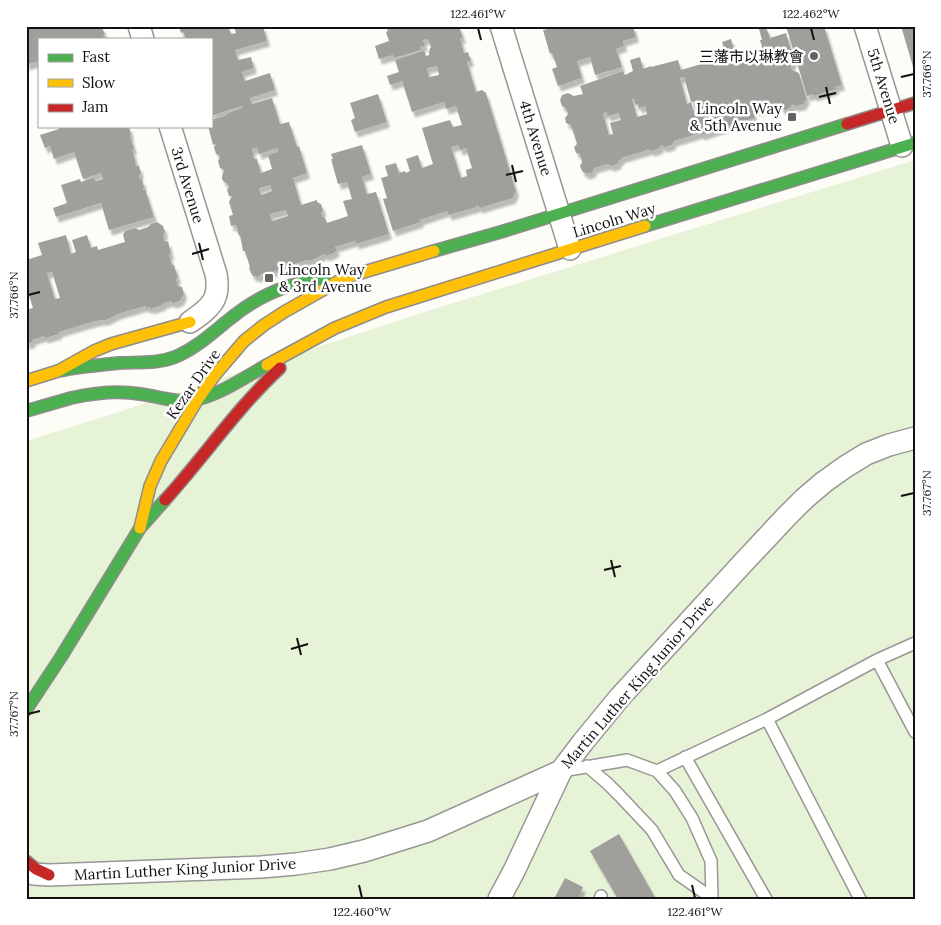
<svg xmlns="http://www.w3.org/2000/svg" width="941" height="925" viewBox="0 0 941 925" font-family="Lora,'Noto Sans SC',serif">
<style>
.green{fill:#e7f3d7}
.building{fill:#a19f9c;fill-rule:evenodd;filter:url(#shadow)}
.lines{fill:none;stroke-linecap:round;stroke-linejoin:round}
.lane-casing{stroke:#979795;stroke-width:14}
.street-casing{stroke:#979795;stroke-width:24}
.fast-casing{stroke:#8e8d8b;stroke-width:14}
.slow-casing{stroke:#8e8d8b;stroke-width:14}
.jam-casing{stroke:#8e8d8b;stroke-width:14}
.lane{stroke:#fffffe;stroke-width:11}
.street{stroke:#fffffe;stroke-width:21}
.fast{stroke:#4caf50;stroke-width:11}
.slow{stroke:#ffc107;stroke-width:11}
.jam{stroke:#c62828;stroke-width:11}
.ticks{fill:none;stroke:#111;stroke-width:2}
.poi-dot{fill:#646362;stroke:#fff;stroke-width:2}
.labels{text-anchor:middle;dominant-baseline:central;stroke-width:5;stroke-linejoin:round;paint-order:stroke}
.poi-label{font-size:15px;fill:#111;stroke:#fff;text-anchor:end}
.street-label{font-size:15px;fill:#111;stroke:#fff}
.neatline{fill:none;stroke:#111;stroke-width:2}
.ticks-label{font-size:12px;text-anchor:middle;fill:#111}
</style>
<defs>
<filter id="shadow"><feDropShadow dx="3" dy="5.5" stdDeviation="1" flood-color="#0004"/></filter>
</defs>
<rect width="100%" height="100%" fill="#fdfcf7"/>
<!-- green -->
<path class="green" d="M915,160V899H26V441L100,418L431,310Z"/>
<!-- building -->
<path class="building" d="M26,26H101L105,34L103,37L104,39H39V61L26,65Z
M179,26H228L231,34L236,33L234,26H263L267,41L235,50L238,60L251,57L254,68L242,72L245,81L270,73L275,90L250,98L252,104L272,98L280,124L289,122L297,147L299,146L307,173L293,178L301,205L317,200V202L321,204L323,210L321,214L322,216L325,218L327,223L348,216L343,201L352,199L347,182L338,184L331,159H333L331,154L362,145L371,174L362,177L367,194L376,192L389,234L356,244L355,241L335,247L337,251L334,252V253L326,256L325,254L310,261L308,260L280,268L279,270L272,272L271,271L261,274L260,276L257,277L255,276H253L251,273L249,268L250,267L245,251H243L242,246V245L240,235L239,236L237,230H238L236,225L231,226L229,216L233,215L229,202L232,196H229L227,190L229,187L228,184L224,182L222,179V176L224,171L223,169L220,168L218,161L220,158L219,155L216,154L214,147L216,144L213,145L208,126H211V120L225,116L228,113L242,108V106L211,116V39H186L183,32L181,33ZM257,148L259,154L277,148L278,152L268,155L272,169L261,173L257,159H254L252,149ZM270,185L272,191L261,195L259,188ZM286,210L288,216L272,221L270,214Z
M386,26H417L419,29H422L421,26H459L463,38H460L464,53L468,52L471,61L467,62L476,92L482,90L486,93L516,191L513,198L480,208L477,205V207L449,215L447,211L420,220L421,222L393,231L383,199L387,198L381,178L388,176L385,166L396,163L399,173L405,171L406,173L410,171L406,159L418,155L422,168L433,164L422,128L450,120L453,127L462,125L456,106L446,109L444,102L412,112L402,81L390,85L387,76L399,72L395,60L423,51L425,52L426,56L429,55V52L430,48L431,47L428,39L423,40L425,46L420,47L421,50L394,58L393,55L379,59L375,46L389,41L386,32L388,31ZM437,66L439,75L429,77L427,68ZM458,145L460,150L466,148L472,168L466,170L467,176L461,178L451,147Z
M547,26H633L636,37L623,41L624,46L616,49L622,67L595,75L590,57L577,61L582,78L558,86L552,69L557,67L552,53L550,54L543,30L548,29Z
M786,26H824L842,85L835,87L836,89L814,96L813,94L807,96Z
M901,26H915V70H914Z
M766,27L770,38L786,33L794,60L791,67L792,70L799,73L807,100H805L804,104L797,106L792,105L790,108L785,110L781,108L780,104L769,107L768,105H765V109L758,111L755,108L752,109L755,118L701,135V133L674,141L672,145L665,147L661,145L660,148L653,151L647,149L648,150L621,158V160H619L618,164L611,166L608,164L594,168L593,172L587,174L582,171L580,166L582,162L580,154L576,153L574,147L577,144L571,125L566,123L565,118L568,114L566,108L562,106L560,100L562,95L568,93L574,96L583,94L580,86L623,71L625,75L633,71L630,60L640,57L643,69L651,66V67L678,60L681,70L708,62L706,58L725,52L722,42L731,39L739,65H740L737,56L754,51L757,59L765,57L760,40H762L759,29ZM684,77L691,102L695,101L699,114L695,116L691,102L687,104L680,78ZM632,99H634L636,105L638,104L639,108L645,106L647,114L637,117ZM606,112L608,116L618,113L621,120L610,123L613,134L609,135L603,114Z
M378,94L387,122L355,132L351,120L355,118L350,103Z
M58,126H129L131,135H130L134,149H132L136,163H135L136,166H139L141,173L139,175L140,180L142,179L144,187L143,188V190L145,189L154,217L109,230L101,203L56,217L53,208L67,203L61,185L80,179L81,182L93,178L96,181L103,179L101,173L83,179L74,152L54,159L50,146L45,148L40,135L59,129Z
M157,222L163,226L165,232L163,236L165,242L168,241L171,254L169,255L172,265H174L178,278L176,279L178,286L182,287L184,294L180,301L173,303L171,301L162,304L163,305L150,309V307L146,308L145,306L118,314L106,320H101L92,322L59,332V334L45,338L44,336L32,340L33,342L26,344V310L33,308L26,286V260L42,255L38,243L66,235L71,254L76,252L72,240L87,235L91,248L97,246L98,250L125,242L123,235L125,231L135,228L139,230L148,227L151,224ZM52,272L60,298L55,299L47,273Z
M619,834L656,899H618L590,851Z
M565,878L583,887L578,899H558L555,897Z"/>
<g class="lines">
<defs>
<path id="lane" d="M877,660L915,732
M767,719L860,899
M685,757L766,899
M587,766L607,783L620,796L652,830L679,875L712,898
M562,771L627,760L657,771L675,791L692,818L711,861L712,898
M657,771L767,719L877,660L915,643
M600,899L601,896"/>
<path id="street" d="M139,26L143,39
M501,26L570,249
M865,26L902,146
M170,126L216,274C221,300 210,308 190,322
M34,874L49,875L261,867L296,864L330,859L364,851L428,831L561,771L583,742L620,697L742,564L786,517L804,499L824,482L845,467L866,454L889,445L915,438
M499,899L514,871L561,771"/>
<path id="fast" d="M645,226L915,143
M434,251L504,231L847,124
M58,371C78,367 98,365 119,363C138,362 157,364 175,357C197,348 213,332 231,318C258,296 290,282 325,279
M71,398C94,393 116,390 140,394C157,396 173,402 190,401C217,397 243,378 267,365
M26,411L71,398
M26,710L61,657L140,528L165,500"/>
<path id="slow" d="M267,365L335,328L386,307L645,226
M26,381L58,371L94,351L111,344L190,322
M140,528L150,486L161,461L198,399L214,376L244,341L264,325L284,312L344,278L434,251"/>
<path id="jam" d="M847,124L915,103
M165,500C204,457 237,408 280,368
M26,861L36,869L49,875"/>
</defs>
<!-- lane casing -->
<use href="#lane" class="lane-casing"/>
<!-- street casing -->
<use href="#street" class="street-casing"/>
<!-- fast casing -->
<use href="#fast" class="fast-casing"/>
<!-- slow casing -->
<use href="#slow" class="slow-casing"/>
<!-- jam casing -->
<use href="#jam" class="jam-casing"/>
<!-- lane -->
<use href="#lane" class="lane"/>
<!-- street -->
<use href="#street" class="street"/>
<!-- fast -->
<use href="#fast" class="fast"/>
<!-- slow -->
<use href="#slow" class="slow"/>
<!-- jam -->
<use href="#jam" class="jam"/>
</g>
<!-- ticks -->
<path class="ticks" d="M478,28L481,40M811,28L814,40M901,77L914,74M826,87L830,104M819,97L836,93M512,165L516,182M506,175L523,171M199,243L203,260M192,254L209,249M28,295L40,292M901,496L914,493M611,560L615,577M604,570L621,566M297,638L301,655M291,649L308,644M28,714L40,711M359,885L362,898M692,885L695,898"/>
<!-- markers -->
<g class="poi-dot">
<circle cx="814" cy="56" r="5"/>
<rect x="787" y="112" width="10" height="10" rx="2.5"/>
<rect x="264" y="273" width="10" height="10" rx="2.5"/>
</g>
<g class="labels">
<!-- poi labels -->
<g class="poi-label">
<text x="804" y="56">三藩市以琳教會</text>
<text x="782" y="108">Lincoln Way<tspan x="782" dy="17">&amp; 5th Avenue</tspan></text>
<text x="279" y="269" text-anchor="start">Lincoln Way<tspan x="279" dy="17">&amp; 3rd Avenue</tspan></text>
</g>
<!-- street labels -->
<g class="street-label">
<text transform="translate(884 86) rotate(73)">5th Avenue</text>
<text transform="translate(536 138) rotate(73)">4th Avenue</text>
<text transform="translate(188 185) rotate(73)">3rd Avenue</text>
<text transform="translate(614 220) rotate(-17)">Lincoln Way</text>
<text transform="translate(193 384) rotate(-55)">Kezar Drive</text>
<text transform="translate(637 682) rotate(-49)">Martin Luther King Junior Drive</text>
<text transform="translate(185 869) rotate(-3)">Martin Luther King Junior Drive</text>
</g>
</g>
<!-- border -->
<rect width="941" height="925" fill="none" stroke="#ffffff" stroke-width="55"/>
<!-- legend -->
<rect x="38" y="38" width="175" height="90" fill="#ffffff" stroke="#a0a0a0"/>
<rect x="48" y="54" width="25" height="8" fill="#4caf50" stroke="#a0a0a0"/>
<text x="82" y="62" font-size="15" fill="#111111">Fast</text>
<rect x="48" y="79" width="25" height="8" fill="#ffc107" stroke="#a0a0a0"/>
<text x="82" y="88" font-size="15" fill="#111111">Slow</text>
<rect x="48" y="104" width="25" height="8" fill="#c62828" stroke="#a0a0a0"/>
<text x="82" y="112" font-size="15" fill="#111111">Jam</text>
<rect x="28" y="28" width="886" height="870" class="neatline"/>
<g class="ticks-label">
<text x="478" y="18">122.461°W</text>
<text x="811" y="18">122.462°W</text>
<text transform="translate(927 74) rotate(-90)" y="4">37.766°N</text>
<text transform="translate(14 295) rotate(-90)" y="4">37.766°N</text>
<text transform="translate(927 493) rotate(-90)" y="4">37.767°N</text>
<text transform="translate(14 714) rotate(-90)" y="4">37.767°N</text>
<text x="362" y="916">122.460°W</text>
<text x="695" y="916">122.461°W</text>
</g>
</svg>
